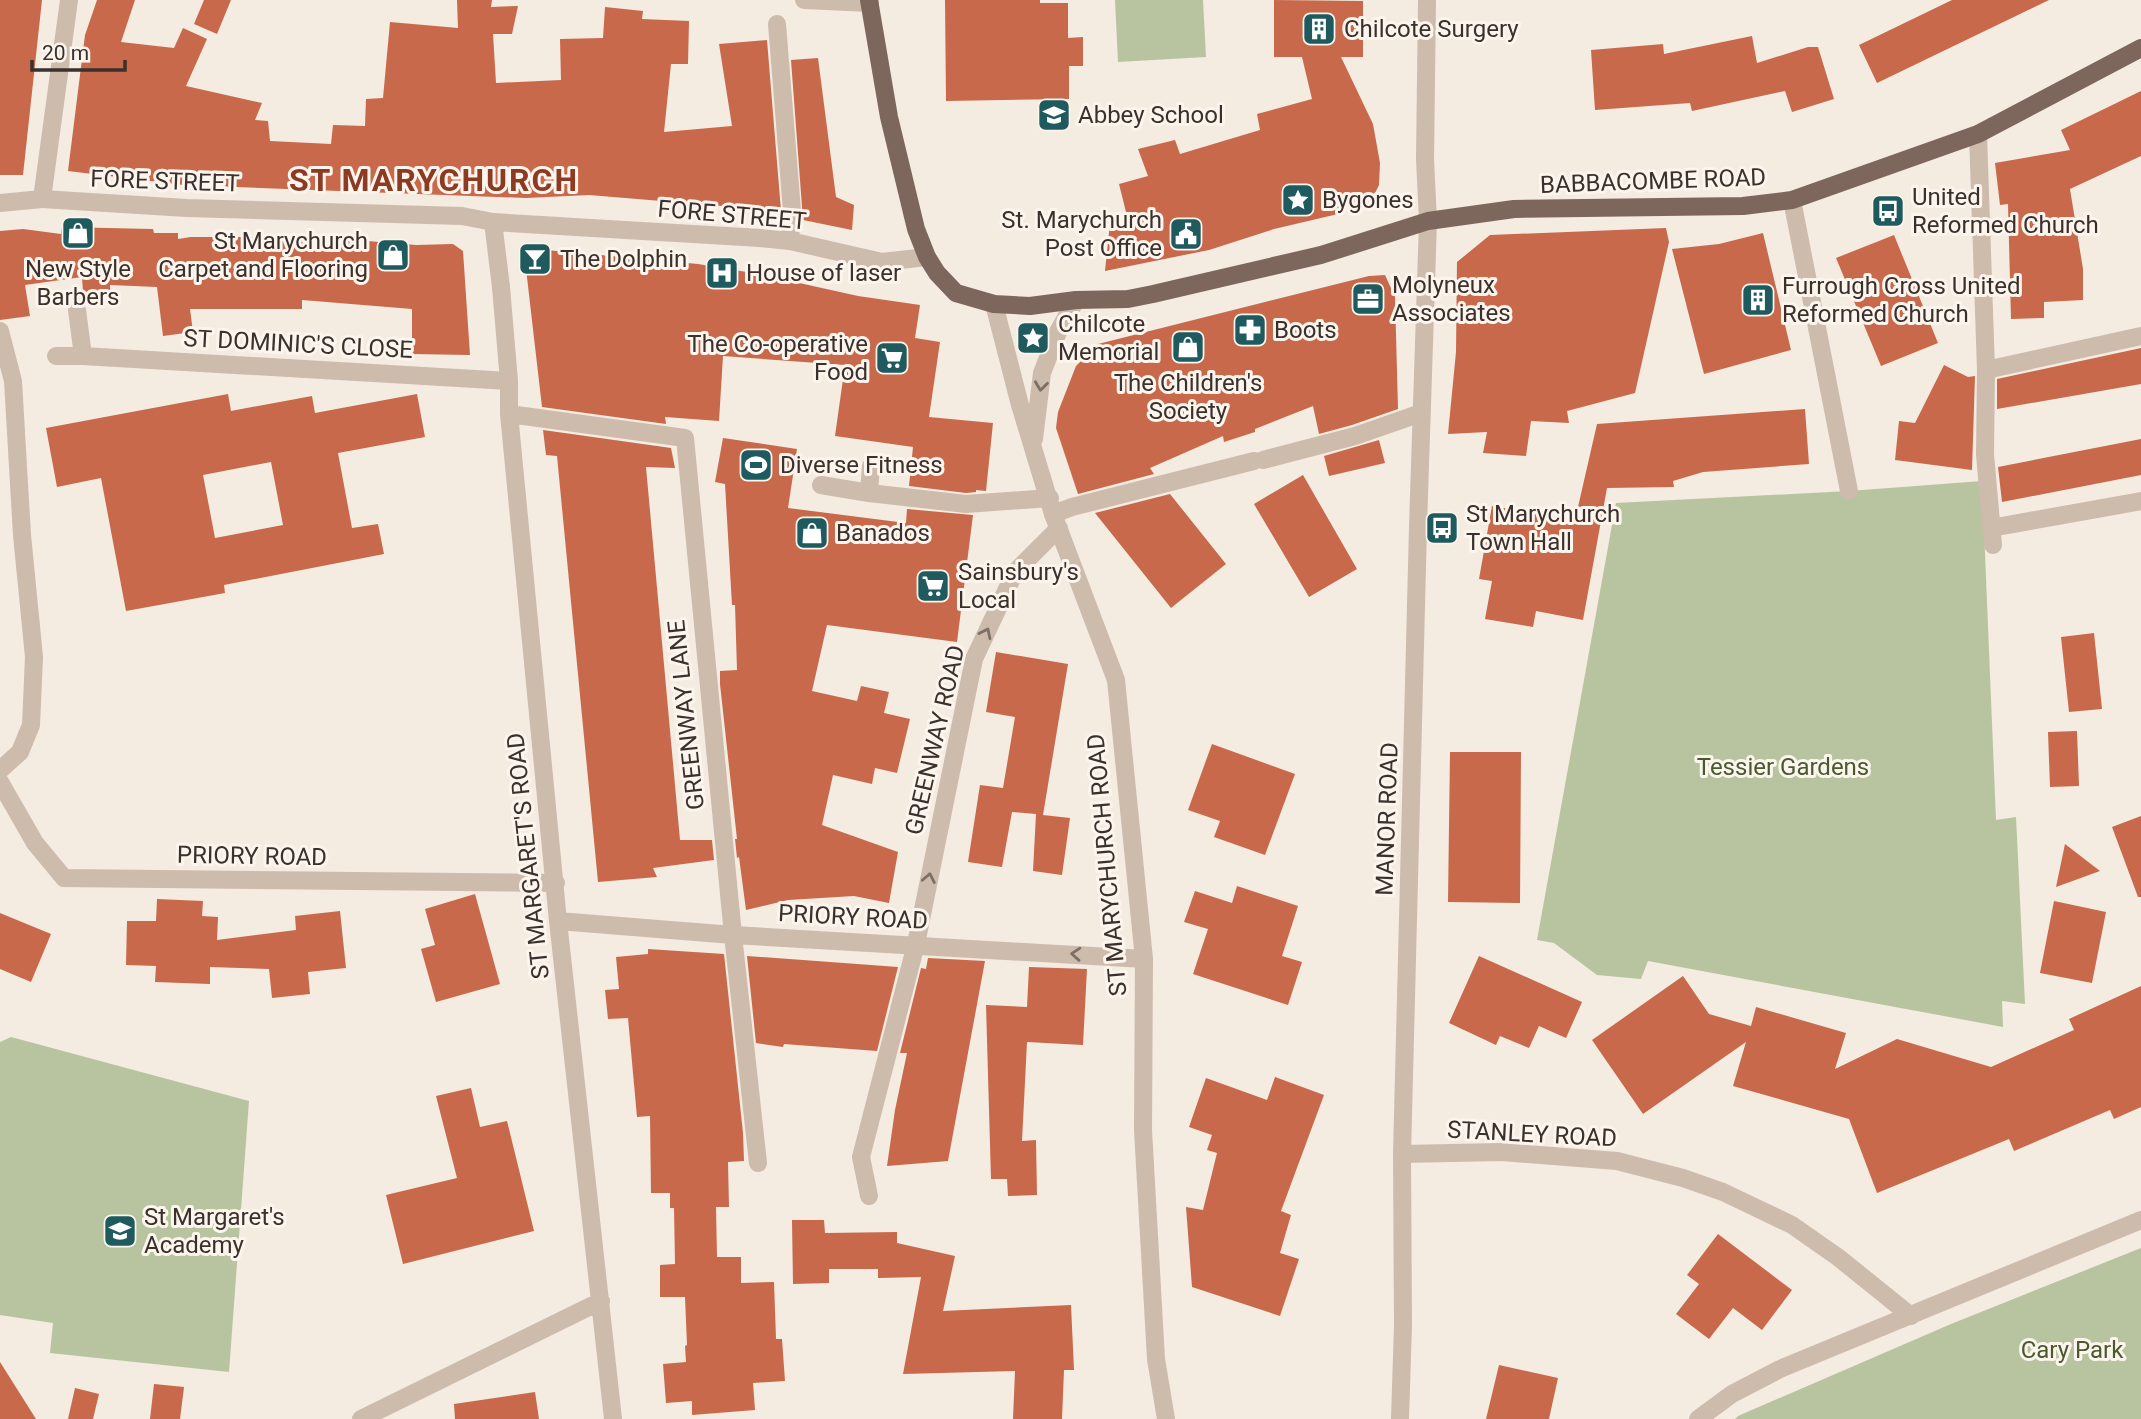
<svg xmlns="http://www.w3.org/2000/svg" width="2141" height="1419" viewBox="0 0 2141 1419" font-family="Roboto,sans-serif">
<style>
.green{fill:#b8c4a0}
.building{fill:#c8694b;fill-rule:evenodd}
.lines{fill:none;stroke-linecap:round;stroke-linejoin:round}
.service{stroke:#cdbbac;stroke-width:18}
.pedestrian{stroke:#cdbbac;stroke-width:18}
.minor{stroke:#cdbbac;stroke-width:18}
.tertiary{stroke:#cdbbac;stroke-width:18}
.primary{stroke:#7d675c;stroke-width:18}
.oneway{stroke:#7d6f65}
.labels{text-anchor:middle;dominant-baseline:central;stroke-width:6;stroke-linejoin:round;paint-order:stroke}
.poi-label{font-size:24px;fill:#3b302b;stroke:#fbf5ee;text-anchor:start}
.street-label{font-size:24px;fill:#3b302b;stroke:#fbf5ee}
.park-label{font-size:24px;fill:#4a5a2e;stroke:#fbf5ee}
.district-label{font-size:32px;font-weight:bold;letter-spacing:2px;fill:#8c3b22;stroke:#fbf5ee}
</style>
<rect width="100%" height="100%" fill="#f4ebe1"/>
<!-- green -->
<path class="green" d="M1115,0H1203L1206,57L1118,62Z
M1982,481L1996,820L2016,817L2025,1004L2002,1001L2003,1027L1648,961L1641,979L1597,975L1554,943L1537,940L1616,503L1849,491Z
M11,1037L249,1101L229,1372L50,1353L53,1323L0,1315V1042Z
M2141,1248V1419H1735L1738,1416L1951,1324Z"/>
<!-- building -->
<path class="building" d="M0,0H42L23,175H0Z
M97,0H135L121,42L174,48L183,28L207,39L186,86L262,103L255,120L268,121L270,141L331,144L333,125L365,126L366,99L383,98L390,22L458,28L457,0H492L491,7L518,6L512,34H493L496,83L561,80L560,39L603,38L605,7L643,11L642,19L689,21L688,64H671L664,132L732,126L719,44L767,40L781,211L589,195L526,198L183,185L68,171L85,35Z
M204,0H231L217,34L194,24Z
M945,0H1040V3H1068V38L1083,37V66H1069V99L946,101Z
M1274,0L1363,1V57H1341L1373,124L1380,163L1379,185L1373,197L1338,208V214L1274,229L1209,250L1105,271L1110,223L1128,220L1119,184L1148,176L1138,149L1175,140L1180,154L1260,130L1257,114L1312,99L1302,57H1274Z
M1952,0H2049L1877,83L1859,45Z
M1752,36L1757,63L1808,47H1818L1834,99L1792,112L1785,91L1692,111L1690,103L1595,110L1591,50L1663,44L1664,54Z
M818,58L836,197L854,205L852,230L803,220L791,60Z
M2141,91V156L2070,189L2083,269V300L2044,302V318L2011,319L2008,204L2000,205L1995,163L2070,150L2061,130Z
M62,227L153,229L154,233H178V239L191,237H319L416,245L453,244L463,251L470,355L412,354V309L302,300V309H190L193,332L163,336L157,287L110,285V294L83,292L82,277L25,285L30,316L0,320V231L23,229L61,234Z
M1666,228L1669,242L1635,393L1567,411L1569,423L1531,421L1526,456L1483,453L1487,432L1448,434L1456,352L1457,262L1490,235Z
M1763,233L1791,350L1704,374L1672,249L1719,244Z
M1894,235L1938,343L1881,366L1836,258Z
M535,249L698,264L759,274L858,296L920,305L915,338L940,342L929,417L993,423L986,491L976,490V492L966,493L909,486L913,447L835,436L845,365L723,356L719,421L665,417L666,424L542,407L525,260Z
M1385,275L1395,297L1398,409L1352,425L1319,434L1313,406L1255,429V432L1224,442L1223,436L1150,468L1154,474L1078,494L1056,428L1058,412L1076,366L1098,344L1369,276Z
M2141,348V384L1997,409V379Z
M1944,365L1968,377L1975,376L1972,470L1895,460L1899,421L1915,423Z
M228,394L231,411L312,396L315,413L417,394L425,437L338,453L352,528L378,524L384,554L224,585L225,593L126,611L101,478L57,487L46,428ZM271,462L283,525L215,538L203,475Z
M1805,409L1809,464L1703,472L1673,481L1674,487L1607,488L1583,620L1536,611L1533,627L1485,619L1492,581L1479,579L1492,506L1575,520L1597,424Z
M543,430L671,448L675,468L646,467L680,840H712L714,860L653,868L657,877L598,882L557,456L546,455Z
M723,438L797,449L788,508L906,523L907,509L973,515L957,642L827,625L812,691L857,701L861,686L889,692L884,713L910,719L897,773L875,768L872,784L833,775L822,825L898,852L889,903L854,896L788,900L746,910L739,857L737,858L735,839H737L720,684V671L737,670L735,605H732L725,484L715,482Z
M2141,439V475L2002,502L1998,467Z
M1379,440L1385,463L1329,476L1324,456Z
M1303,475L1357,569L1309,597L1254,504Z
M1170,494L1226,564L1171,608L1095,513Z
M2094,633L2102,709L2069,712L2061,637Z
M996,652L1068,664L1043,815L1070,818L1062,875L1033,871L1036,814L1012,812L1002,867L968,862L980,785L1003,788L1015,717L986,712Z
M2077,731L2079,786L2050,787L2048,732Z
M1212,744L1295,774L1265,855L1214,837L1220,821L1188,810Z
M1450,752H1521L1520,903L1448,902Z
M2141,816V897H2138L2112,827Z
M2065,844L2100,871L2056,887Z
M1237,886L1298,906L1282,956L1302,962L1288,1005L1193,974L1208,929L1184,922L1195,891L1232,903Z
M475,894L500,984L436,1002L421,949L435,945L425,909Z
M157,899L203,901L202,916L218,917L217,940L296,930L295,916L340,911L346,968L308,972L310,994L272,998L269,969L210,967V984L155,982L156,966L126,965L127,921H156Z
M2054,901L2106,912L2092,983L2040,973Z
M0,913L51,934L31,982L0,969Z
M648,949L724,954L743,1133L744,1161L728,1162L729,1207H716L717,1257H741V1283L774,1282L776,1339H782L785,1381L753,1383L755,1410L692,1415V1401L666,1403L663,1364L686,1362L685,1346L687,1345L685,1297H660V1265L675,1264L674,1208H670V1193H651L650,1116L637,1117L628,1018L608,1019L605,990L619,989L616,957L648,954Z
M747,956L898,967L877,1051L784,1044L783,1047L756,1043Z
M1479,956L1582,1002L1566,1038L1539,1026L1529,1048L1500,1036L1496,1045L1449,1023Z
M928,958L985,961L948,1161L887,1166L895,1110L907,1053H900L921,968L926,969Z
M1029,967L1087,969L1083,1045L1027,1042L1022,1141L1036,1140L1037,1195L1008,1196L1007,1179H991L986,1005L1027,1007Z
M1683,976L1709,1014L1751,1026L1756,1007L1846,1033L1835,1069L1897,1039L1991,1067L2074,1030L2069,1019L2141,986V1107L2114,1119L2110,1110L2014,1151L2009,1139L1877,1193L1849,1119L1733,1086L1746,1042L1643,1114L1592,1040Z
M1275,1077L1324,1095L1281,1211L1291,1215L1280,1253L1299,1259L1280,1316L1192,1287L1186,1207L1203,1210L1217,1153L1207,1150L1212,1135L1189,1127L1206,1078L1267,1100Z
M471,1088L480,1127L507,1121L534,1231L403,1264L386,1195L457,1178L436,1096Z
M792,1220H824L825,1233L897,1232V1243L955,1256L943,1311L1071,1305L1074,1370H1064L1062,1419H1013L1015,1371L903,1374L921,1277L878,1278V1269H829V1283L793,1284Z
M1718,1234L1792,1290L1762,1330L1733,1308L1709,1339L1676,1314L1699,1284L1687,1275Z
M0,1362L36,1419H0Z
M1499,1365L1558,1378L1549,1419H1486Z
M154,1384L184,1387L180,1419H150Z
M75,1388L99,1394L93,1419H68Z
M535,1392L539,1419H455L454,1404Z"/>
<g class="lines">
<!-- service -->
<path class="service" d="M777,24L792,211L790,241
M1263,460L1355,436L1421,413
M821,485L869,493L966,504L1050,498
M869,493L871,466
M1053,514L1072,507L1254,461
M869,1196L861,1157L916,944"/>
<!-- pedestrian -->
<path class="pedestrian" d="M42,199L187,208L462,216L493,222L760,238
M493,222L501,287"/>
<!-- minor -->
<path class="minor" d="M804,0L870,3
M1427,0L1425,159L1428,221
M1978,134L1986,370L1985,454L1993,545
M1792,200L1849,491
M0,203L42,199L69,0
M760,238L790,241L882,262L927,257
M501,287L509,381V414L558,921L613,1419
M994,304L1020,405L1053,514L1116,680L1144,959L1143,1130L1156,1359L1166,1419
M77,310L83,356
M0,331L13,381L22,535L34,657L31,725L20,752L0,770
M56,356H83L509,381
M1986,370L2141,336
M509,414L685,438L733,935L758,1163
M1034,439L1042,373L1058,332L1076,300
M1991,528L2141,501
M0,782L35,843L64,878L556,883
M558,921L733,935L1144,959
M916,944L974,659L1015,572L1059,528
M1402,1154L1502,1152L1617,1161L1683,1178L1723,1192L1792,1225L1839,1258L1911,1316
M361,1419L601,1301
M1698,1419L1732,1394L1780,1369L2141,1220"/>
<!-- tertiary -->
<path class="tertiary" d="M1400,1419L1403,1325L1402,1154L1418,527L1428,221"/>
<!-- primary -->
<path class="primary" d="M869,0L889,117L916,229L927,257L937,273L956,293L994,304L1030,306L1076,300L1128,299L1153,294L1321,255L1428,221L1514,209L1743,206L1792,200L1978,134L2141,48"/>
</g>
<!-- one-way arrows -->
<defs><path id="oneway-chevron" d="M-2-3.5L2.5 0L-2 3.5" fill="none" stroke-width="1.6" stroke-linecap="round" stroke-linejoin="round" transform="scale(1.75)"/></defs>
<g class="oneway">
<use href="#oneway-chevron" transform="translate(1041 386) rotate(97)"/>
<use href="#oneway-chevron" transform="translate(986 633) rotate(-64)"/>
<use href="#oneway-chevron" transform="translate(929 878) rotate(-79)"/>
<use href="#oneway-chevron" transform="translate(1076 954) rotate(-176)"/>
</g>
<!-- icons -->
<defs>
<symbol id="building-square" viewBox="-11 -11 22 22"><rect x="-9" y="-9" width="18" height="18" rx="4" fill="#1f5a5e" stroke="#fbf5ee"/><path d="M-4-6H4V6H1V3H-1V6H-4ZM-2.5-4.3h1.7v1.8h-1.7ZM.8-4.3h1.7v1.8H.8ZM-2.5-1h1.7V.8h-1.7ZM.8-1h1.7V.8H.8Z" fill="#fff"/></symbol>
<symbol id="school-square" viewBox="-11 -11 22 22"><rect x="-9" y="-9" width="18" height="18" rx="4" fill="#1f5a5e" stroke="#fbf5ee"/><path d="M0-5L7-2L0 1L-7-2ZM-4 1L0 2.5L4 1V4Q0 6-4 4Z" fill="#fff"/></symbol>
<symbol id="sight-square" viewBox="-11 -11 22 22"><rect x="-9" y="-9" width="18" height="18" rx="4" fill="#1f5a5e" stroke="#fbf5ee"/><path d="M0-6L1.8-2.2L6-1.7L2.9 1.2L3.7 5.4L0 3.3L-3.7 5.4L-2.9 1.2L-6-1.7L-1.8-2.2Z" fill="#fff"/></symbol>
<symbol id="bus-square" viewBox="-11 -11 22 22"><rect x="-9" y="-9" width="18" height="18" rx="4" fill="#1f5a5e" stroke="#fbf5ee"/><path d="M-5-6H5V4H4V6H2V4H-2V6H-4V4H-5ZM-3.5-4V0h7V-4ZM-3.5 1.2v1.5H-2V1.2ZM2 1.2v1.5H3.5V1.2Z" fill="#fff"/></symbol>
<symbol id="shop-square" viewBox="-11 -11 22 22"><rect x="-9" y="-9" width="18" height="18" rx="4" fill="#1f5a5e" stroke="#fbf5ee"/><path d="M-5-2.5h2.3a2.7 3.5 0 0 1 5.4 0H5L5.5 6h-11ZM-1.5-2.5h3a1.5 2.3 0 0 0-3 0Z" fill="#fff"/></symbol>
<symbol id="civic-square" viewBox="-11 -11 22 22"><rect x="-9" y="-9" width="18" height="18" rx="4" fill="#1f5a5e" stroke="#fbf5ee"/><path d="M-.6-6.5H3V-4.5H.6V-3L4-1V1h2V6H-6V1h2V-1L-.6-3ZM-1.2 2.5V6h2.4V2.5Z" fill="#fff"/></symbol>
<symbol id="bar-square" viewBox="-11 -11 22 22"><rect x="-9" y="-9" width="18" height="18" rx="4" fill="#1f5a5e" stroke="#fbf5ee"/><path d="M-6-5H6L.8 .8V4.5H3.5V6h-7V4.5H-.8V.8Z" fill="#fff"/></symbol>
<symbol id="hospital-square" viewBox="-11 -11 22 22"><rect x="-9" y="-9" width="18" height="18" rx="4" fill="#1f5a5e" stroke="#fbf5ee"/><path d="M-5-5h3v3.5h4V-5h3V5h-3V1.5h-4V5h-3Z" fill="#fff"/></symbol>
<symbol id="office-square" viewBox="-11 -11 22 22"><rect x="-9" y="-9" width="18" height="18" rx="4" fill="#1f5a5e" stroke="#fbf5ee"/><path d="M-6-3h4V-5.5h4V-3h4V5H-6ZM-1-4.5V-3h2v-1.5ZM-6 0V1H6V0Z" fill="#fff"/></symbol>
<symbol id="pharmacy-square" viewBox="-11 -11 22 22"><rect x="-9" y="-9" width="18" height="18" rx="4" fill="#1f5a5e" stroke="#fbf5ee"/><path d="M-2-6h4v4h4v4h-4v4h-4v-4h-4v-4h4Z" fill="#fff"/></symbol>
<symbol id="supermarket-square" viewBox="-11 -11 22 22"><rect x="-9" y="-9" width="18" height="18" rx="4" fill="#1f5a5e" stroke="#fbf5ee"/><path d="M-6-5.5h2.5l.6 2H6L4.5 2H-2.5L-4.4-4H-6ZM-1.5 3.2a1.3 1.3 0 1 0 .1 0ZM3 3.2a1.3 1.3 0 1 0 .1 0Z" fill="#fff"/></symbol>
<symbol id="stadium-square" viewBox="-11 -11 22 22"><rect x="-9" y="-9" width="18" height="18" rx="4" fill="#1f5a5e" stroke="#fbf5ee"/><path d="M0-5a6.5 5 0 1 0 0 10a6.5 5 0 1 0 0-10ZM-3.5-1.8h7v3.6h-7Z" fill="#fff"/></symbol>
</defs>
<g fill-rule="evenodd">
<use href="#building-square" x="1300" y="10" width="38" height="38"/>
<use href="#school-square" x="1035" y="96" width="38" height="38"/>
<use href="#sight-square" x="1279" y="181" width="38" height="38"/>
<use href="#bus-square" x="1869" y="192" width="38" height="38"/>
<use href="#shop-square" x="59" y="214" width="38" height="38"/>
<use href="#civic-square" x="1167" y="215" width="38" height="38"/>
<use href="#shop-square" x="374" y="236" width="38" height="38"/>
<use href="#bar-square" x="516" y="240" width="38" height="38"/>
<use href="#hospital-square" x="703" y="254" width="38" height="38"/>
<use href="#office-square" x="1349" y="280" width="38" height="38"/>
<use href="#building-square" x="1739" y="281" width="38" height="38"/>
<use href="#pharmacy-square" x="1231" y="311" width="38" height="38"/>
<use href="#sight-square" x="1014" y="319" width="38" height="38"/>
<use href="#shop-square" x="1169" y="328" width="38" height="38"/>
<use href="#supermarket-square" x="873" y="339" width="38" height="38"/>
<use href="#stadium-square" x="737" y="446" width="38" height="38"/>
<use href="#bus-square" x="1423" y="509" width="38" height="38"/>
<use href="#shop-square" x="793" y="514" width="38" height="38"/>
<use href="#supermarket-square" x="914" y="567" width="38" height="38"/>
<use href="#school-square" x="101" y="1212" width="38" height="38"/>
</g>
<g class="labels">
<!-- poi labels -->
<g class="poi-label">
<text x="1344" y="29">Chilcote Surgery</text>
<text x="1078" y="115">Abbey School</text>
<text x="1912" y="197">United<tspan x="1912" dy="28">Reformed Church</tspan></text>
<text x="1322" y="200">Bygones</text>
<text x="1162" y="220" text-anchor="end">St. Marychurch<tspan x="1162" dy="28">Post Office</tspan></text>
<text x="368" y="241" text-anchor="end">St Marychurch<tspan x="368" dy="28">Carpet and Flooring</tspan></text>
<text x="560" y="259">The Dolphin</text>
<text x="78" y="269" text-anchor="middle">New Style<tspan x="78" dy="28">Barbers</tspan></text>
<text x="746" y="273">House of laser</text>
<text x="1392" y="285">Molyneux<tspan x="1392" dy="28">Associates</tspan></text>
<text x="1782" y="286">Furrough Cross United<tspan x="1782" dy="28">Reformed Church</tspan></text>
<text x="1058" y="324">Chilcote<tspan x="1058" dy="28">Memorial</tspan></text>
<text x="1274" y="330">Boots</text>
<text x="868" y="344" text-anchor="end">The Co-operative<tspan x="868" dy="28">Food</tspan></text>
<text x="1188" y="383" text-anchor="middle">The Children's<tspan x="1188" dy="28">Society</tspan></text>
<text x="780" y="465">Diverse Fitness</text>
<text x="1466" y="514">St Marychurch<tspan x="1466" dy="28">Town Hall</tspan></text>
<text x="836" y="533">Banados</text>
<text x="958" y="572">Sainsbury's<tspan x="958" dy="28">Local</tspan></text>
<text x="144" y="1217">St Margaret's<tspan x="144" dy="28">Academy</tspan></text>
</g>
<!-- street labels -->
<g class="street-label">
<text transform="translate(165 181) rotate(2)">FORE STREET</text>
<text transform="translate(1653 181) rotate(-2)">BABBACOMBE ROAD</text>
<text transform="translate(732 215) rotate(5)">FORE STREET</text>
<text transform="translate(298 344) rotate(3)">ST DOMINIC'S CLOSE</text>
<text transform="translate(686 715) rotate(-96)">GREENWAY LANE</text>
<text transform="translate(935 740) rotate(-77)">GREENWAY ROAD</text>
<text transform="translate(1387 819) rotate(-88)">MANOR ROAD</text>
<text transform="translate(252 856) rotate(1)">PRIORY ROAD</text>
<text transform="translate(528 856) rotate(-96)">ST MARGARET'S ROAD</text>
<text transform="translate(1107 865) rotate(-95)">ST MARYCHURCH ROAD</text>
<text transform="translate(853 917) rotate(3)">PRIORY ROAD</text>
<text transform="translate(1532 1134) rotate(3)">STANLEY ROAD</text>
</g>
<!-- park labels -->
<g class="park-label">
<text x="1783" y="767">Tessier Gardens</text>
<text x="2072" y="1350">Cary Park</text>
</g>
<!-- district labels -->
<g class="district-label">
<text x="434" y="180">ST MARYCHURCH</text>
</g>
</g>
<!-- scale -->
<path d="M32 60v10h93v-10" fill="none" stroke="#3b302b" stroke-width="3.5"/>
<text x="42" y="60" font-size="21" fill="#3b302b" stroke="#fbf5ee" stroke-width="5" paint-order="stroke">20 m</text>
</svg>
